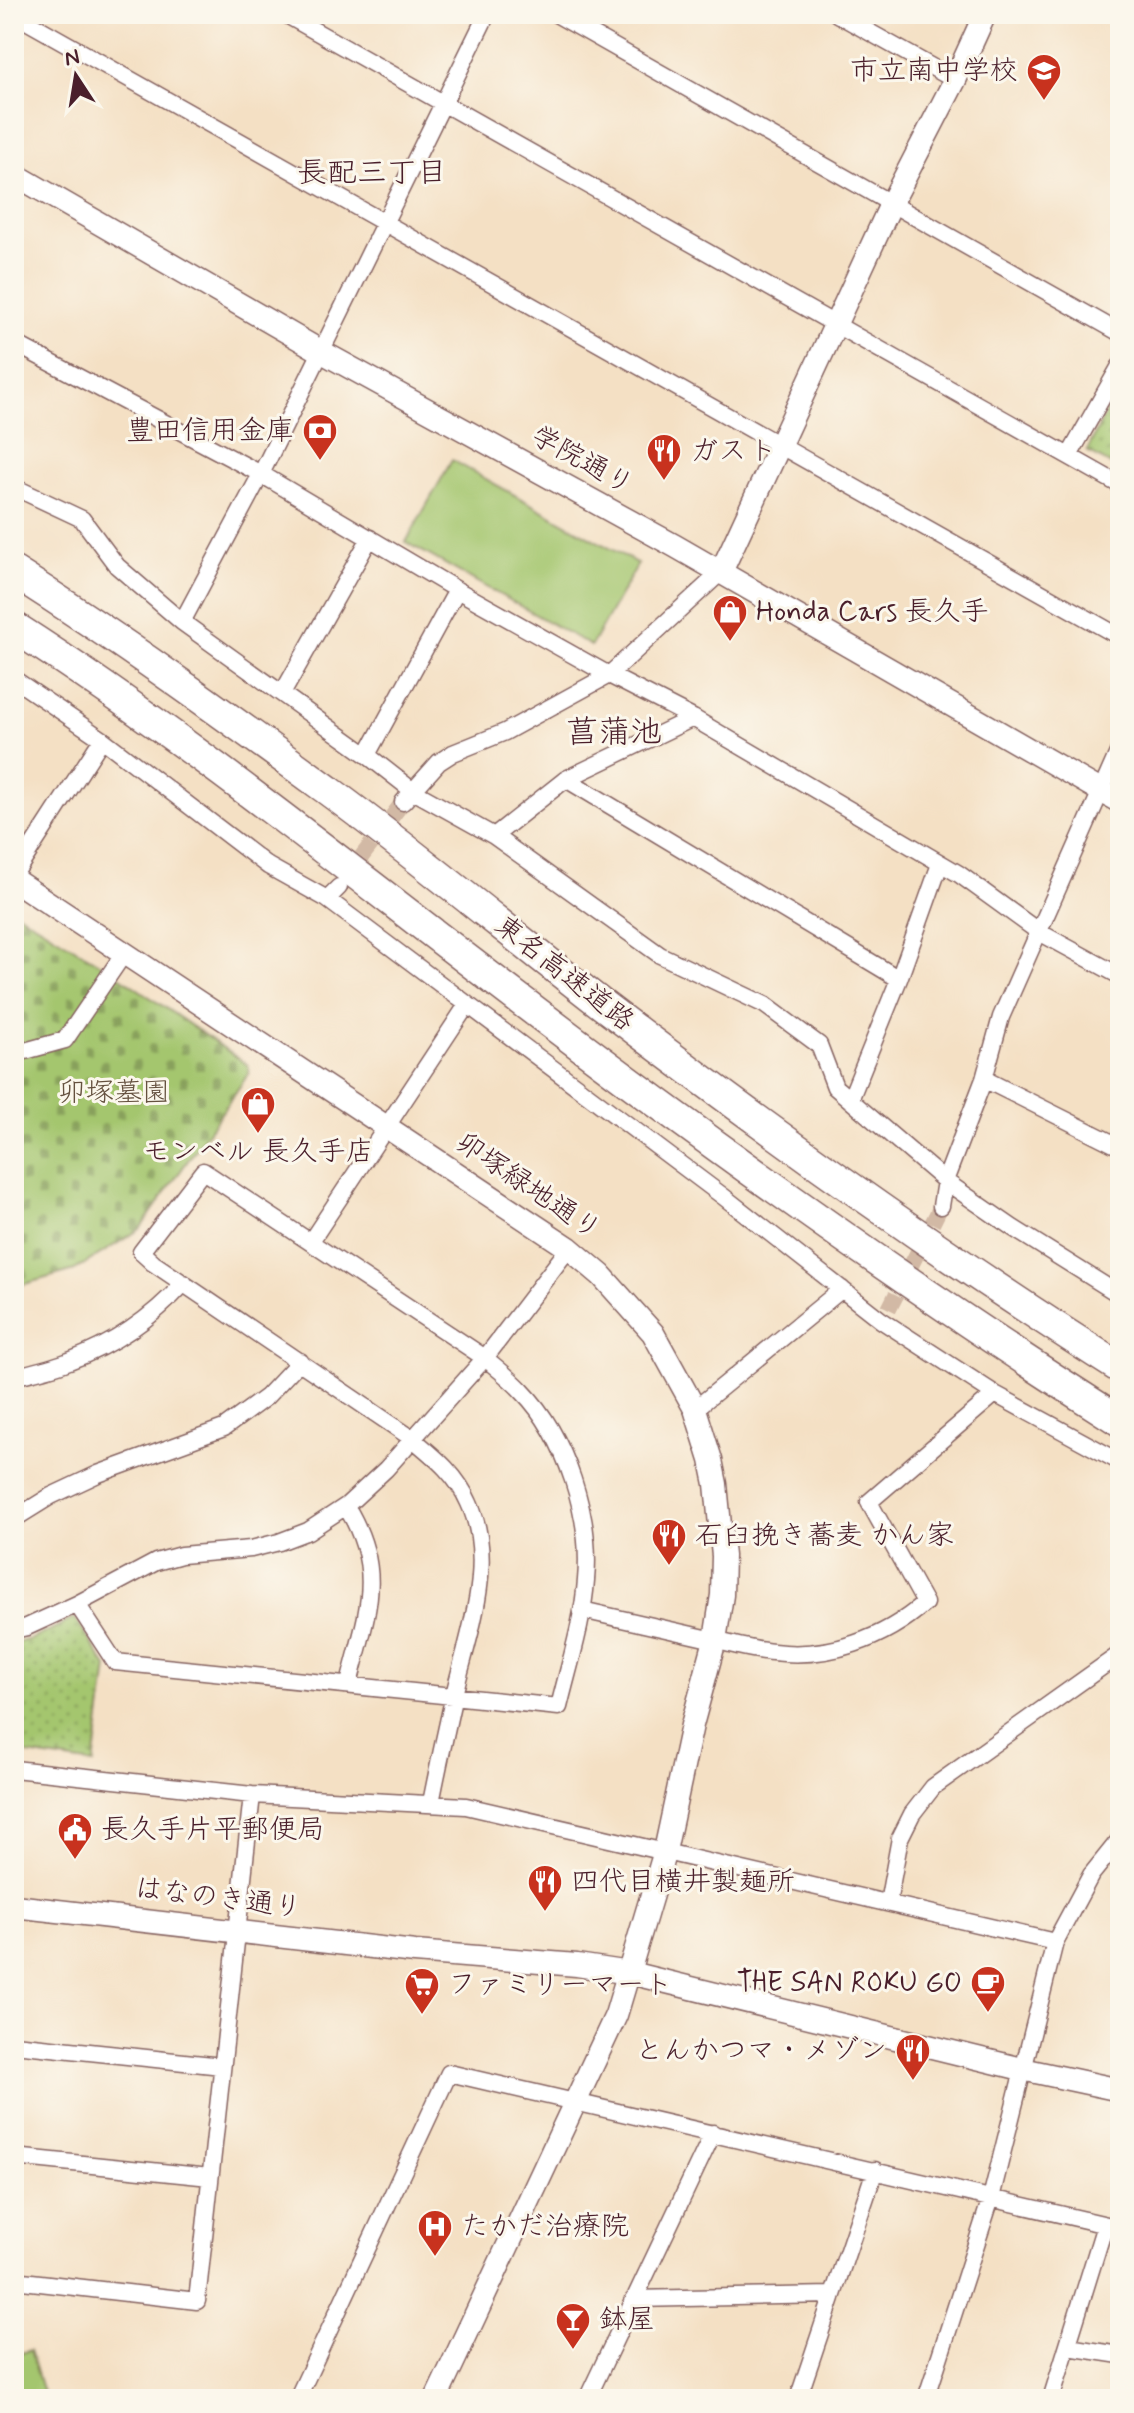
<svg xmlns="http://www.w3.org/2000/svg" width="1134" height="2413" viewBox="0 0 1134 2413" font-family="Mynerve,'Klee One',sans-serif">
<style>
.cemetery{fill:url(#cemetery-stones);stroke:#77724c;stroke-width:2}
.park{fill:url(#park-dots);stroke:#77724c;stroke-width:2}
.garden{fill:#a4c66e;stroke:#77724c;stroke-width:2}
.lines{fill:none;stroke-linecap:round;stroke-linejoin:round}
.street-tunnel{stroke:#d2b9a5;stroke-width:16;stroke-dasharray:16 8;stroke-linecap:butt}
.street-casing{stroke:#866361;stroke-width:19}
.secondary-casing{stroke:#866361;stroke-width:25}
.highway-casing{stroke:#866361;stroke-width:33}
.street{stroke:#fff;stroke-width:16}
.secondary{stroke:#fff;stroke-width:22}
.highway{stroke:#fff;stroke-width:30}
.labels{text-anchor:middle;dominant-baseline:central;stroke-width:6;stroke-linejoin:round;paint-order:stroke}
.poi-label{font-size:28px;fill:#4a1f2b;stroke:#fbf7ec;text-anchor:start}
.street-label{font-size:28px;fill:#4a1f2b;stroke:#fbf7ec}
.park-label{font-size:28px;fill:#65513f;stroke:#fbf7ec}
.neighbourhood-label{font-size:30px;fill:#4a1f2b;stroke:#fbf7ec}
.quarter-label{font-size:32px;fill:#4a1f2b;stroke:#fbf7ec}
</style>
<defs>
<pattern id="cemetery-stones" width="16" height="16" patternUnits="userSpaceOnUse" patternTransform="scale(2)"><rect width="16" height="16" fill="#a4c66e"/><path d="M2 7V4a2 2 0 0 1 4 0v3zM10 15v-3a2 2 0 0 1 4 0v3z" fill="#88a05b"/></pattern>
<pattern id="park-dots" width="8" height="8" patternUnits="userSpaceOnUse" patternTransform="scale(2)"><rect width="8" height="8" fill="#a4c66e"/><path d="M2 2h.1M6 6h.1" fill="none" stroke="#88a05b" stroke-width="1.8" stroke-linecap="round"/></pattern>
</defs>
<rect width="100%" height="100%" fill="#fbf7ec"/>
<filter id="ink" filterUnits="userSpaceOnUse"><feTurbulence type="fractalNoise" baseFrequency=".0125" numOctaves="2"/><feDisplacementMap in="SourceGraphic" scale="16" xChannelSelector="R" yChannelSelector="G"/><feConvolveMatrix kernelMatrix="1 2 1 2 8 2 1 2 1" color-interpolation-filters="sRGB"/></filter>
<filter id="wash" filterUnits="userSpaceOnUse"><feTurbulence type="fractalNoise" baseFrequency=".006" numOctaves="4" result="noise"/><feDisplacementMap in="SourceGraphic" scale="32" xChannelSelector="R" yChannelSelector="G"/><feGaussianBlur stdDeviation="1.8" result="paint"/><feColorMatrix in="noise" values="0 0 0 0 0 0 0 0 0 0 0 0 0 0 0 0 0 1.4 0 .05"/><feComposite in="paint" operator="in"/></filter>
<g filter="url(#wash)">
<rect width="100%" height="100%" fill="#f4e0c4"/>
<!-- cemetery -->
<path class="cemetery" d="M14,911L112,971L248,1065L249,1073L140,1229L75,1270L14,1287Z"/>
<!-- park -->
<path class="park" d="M1120,383V470L1087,451Z
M75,1618L107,1667L94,1764L14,1752V1643L32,1639Z"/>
<!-- garden -->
<path class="garden" d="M452,460L638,564L591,646L406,542Z
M30,2350L45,2399H14V2355Z"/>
</g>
<g filter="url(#ink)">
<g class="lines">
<!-- street-tunnel -->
<path class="street-tunnel" d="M347,876L403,802
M889,1309L941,1206"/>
<defs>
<path id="street" d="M14,14C383,221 750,431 1120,637
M285,14L1120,485
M556,14L1120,333
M837,14L955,80
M14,343L261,474L457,590L609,675L693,718L959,874L1039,932L1120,976
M1069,456L1120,366
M14,487L82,519L117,566L182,622L367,755L413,791L494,836L660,955L765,1005L819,1045L835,1087L945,1181L1013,1228L1120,1295
M182,622L261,474L487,14
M14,679L102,739L268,866L327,899L724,1197L881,1320L995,1394L1120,1462
M282,694L370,538
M367,755L457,590
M566,779L899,979
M403,802L439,762L453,753L505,732L609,675L721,572
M494,836L566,779L693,718
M14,875L102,739
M327,899L339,887
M14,1054L65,1040L125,952
M984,1079L1120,1147
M850,1100L899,979L940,864
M941,1206L945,1181L984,1079L1001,1017L1120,748
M311,1241L467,1005
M14,1377C32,1372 52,1368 69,1361C113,1345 153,1317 184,1283
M695,1409L842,1289
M346,1506C387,1573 366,1614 349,1684
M14,1519L51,1496L98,1474L224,1428L266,1397L300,1361
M77,1604L115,1662C263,1676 411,1692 559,1707C569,1665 583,1623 586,1580C592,1518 566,1436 522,1391C511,1379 498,1369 485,1358L203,1171L141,1252L153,1263L413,1439C436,1458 457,1475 469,1503C497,1563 468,1635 454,1695C446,1731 438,1767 431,1803
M582,1610C622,1619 662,1628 701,1637C725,1642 749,1650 773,1652C829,1659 884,1639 925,1603L869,1502L995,1394
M14,1630L27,1627L77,1604L156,1562L181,1555L251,1549L279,1542L308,1531L346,1506L386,1469L485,1358L569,1248
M14,1769L252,1795L466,1806L1055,1942
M888,1903L900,1838L912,1814L933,1787L1120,1654
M14,2044L222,2066
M14,2157L210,2177
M14,2280L197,2301L252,1795
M634,2299L833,2295
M1068,2347L1120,2355
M297,2399L449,2073L1120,2228
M587,2399L713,2133
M798,2399L875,2170
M926,2399L991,2198L1055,1942L1091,1875L1120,1839
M1051,2399L1105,2225"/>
<path id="secondary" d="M14,174L322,352L675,546L1120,802
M721,572L892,202L955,80L985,14
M14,880L569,1248L601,1275L653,1333L695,1409L711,1460L716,1484L723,1556L722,1595L715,1640L692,1725L665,1851L616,2015L436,2399
M14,1906L415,1952L577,1965L630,1973L1022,2069L1120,2090"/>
<path id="highway" d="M14,572C122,640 226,716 329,791C423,860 512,935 604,1006C771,1133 942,1256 1120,1368
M14,627C189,739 350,871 515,996C712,1146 911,1289 1120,1421"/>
</defs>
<!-- street casing -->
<use href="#street" class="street-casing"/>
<!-- secondary casing -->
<use href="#secondary" class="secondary-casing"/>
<!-- highway casing -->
<use href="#highway" class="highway-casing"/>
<!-- street -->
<use href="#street" class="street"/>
<!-- secondary -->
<use href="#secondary" class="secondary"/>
<!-- highway -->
<use href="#highway" class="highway"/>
</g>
</g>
<!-- icons -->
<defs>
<symbol id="school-pin" viewBox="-11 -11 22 30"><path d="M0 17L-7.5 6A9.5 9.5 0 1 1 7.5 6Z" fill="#c8321e" stroke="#fbf7ec"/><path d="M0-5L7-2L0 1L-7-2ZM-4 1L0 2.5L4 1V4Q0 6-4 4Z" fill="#fff"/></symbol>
<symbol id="bank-pin" viewBox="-11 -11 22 30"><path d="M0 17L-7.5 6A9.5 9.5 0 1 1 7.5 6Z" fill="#c8321e" stroke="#fbf7ec"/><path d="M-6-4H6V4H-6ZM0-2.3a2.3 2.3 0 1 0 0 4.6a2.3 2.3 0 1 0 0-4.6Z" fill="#fff"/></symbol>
<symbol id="restaurant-pin" viewBox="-11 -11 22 30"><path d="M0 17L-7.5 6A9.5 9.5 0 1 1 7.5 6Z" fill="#c8321e" stroke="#fbf7ec"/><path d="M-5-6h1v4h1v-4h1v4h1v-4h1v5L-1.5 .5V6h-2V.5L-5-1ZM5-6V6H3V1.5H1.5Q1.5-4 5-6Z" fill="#fff"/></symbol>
<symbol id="shop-pin" viewBox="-11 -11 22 30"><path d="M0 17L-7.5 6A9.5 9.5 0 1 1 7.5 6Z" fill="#c8321e" stroke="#fbf7ec"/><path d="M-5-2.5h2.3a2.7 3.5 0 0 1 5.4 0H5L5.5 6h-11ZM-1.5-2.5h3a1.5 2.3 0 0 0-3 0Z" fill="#fff"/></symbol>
<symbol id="civic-pin" viewBox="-11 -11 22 30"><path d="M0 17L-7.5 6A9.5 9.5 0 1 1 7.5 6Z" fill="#c8321e" stroke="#fbf7ec"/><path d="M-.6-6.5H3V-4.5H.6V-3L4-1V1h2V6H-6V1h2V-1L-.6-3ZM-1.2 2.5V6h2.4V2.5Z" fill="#fff"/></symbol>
<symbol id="cafe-pin" viewBox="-11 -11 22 30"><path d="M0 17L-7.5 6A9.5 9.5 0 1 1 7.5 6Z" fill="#c8321e" stroke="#fbf7ec"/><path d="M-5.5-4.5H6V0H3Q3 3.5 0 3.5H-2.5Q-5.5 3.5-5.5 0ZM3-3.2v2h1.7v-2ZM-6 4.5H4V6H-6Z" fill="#fff"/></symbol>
<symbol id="supermarket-pin" viewBox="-11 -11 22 30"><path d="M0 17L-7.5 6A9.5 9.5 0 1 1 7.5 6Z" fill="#c8321e" stroke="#fbf7ec"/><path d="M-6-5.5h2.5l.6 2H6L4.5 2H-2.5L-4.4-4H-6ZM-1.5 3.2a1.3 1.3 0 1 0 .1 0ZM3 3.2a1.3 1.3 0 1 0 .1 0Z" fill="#fff"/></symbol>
<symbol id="hospital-pin" viewBox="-11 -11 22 30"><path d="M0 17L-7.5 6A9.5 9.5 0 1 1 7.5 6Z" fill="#c8321e" stroke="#fbf7ec"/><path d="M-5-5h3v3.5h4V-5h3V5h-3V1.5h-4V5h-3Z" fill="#fff"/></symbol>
<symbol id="bar-pin" viewBox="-11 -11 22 30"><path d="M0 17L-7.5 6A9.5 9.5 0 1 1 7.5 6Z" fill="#c8321e" stroke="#fbf7ec"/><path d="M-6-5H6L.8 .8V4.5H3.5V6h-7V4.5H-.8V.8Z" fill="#fff"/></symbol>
</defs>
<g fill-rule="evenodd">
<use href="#school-pin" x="1024" y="51" width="40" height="54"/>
<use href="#bank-pin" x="300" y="411" width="40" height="54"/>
<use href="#restaurant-pin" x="644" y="431" width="40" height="54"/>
<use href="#shop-pin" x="710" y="592" width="40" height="54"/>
<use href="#shop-pin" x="238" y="1084" width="40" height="54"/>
<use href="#restaurant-pin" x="649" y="1516" width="40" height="54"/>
<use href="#civic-pin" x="55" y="1810" width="40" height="54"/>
<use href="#restaurant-pin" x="525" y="1862" width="40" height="54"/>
<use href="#cafe-pin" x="968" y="1963" width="40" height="54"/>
<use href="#supermarket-pin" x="402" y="1965" width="40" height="54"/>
<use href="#restaurant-pin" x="893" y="2031" width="40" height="54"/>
<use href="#hospital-pin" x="415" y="2207" width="40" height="54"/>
<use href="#bar-pin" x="553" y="2300" width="40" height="54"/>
</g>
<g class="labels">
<!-- poi labels -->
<g class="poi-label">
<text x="1018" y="71" text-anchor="end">市立南中学校</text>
<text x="294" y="431" text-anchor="end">豊田信用金庫</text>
<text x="690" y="451">ガスト</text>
<text x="756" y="612">Honda Cars 長久手</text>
<text x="258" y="1152" text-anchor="middle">モンベル 長久手店</text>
<text x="695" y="1536">石臼挽き蕎麦 かん家</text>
<text x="101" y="1830">長久手片平郵便局</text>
<text x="571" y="1882">四代目横井製麺所</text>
<text x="962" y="1983" text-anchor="end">THE SAN ROKU GO</text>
<text x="448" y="1985">ファミリーマート</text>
<text x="887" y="2051" text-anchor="end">とんかつマ・メゾン</text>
<text x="461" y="2227">たかだ治療院</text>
<text x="599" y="2320">鉢屋</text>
</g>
<!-- street labels -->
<g class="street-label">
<text transform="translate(582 461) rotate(29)">学院通り</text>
<text transform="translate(564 974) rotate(38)">東名高速道路</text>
<text transform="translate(528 1187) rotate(34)">卯塚緑地通り</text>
<text transform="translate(218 1899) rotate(7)">はなのき通り</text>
</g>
<!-- park labels -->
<g class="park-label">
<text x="114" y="1093">卯塚墓園</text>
</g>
<!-- neighbourhood labels -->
<g class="neighbourhood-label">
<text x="372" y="173">長配三丁目</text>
</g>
<!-- quarter labels -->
<g class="quarter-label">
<text x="614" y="733">菖蒲池</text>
</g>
</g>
<!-- margin -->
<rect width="1134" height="2413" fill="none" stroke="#fbf7ec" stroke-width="48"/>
<!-- north arrow -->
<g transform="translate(76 76) rotate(348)" stroke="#fbf7ec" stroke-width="6" paint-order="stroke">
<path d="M0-6L14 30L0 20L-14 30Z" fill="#4a1f2b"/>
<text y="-12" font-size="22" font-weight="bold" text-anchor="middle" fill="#4a1f2b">N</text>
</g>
</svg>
